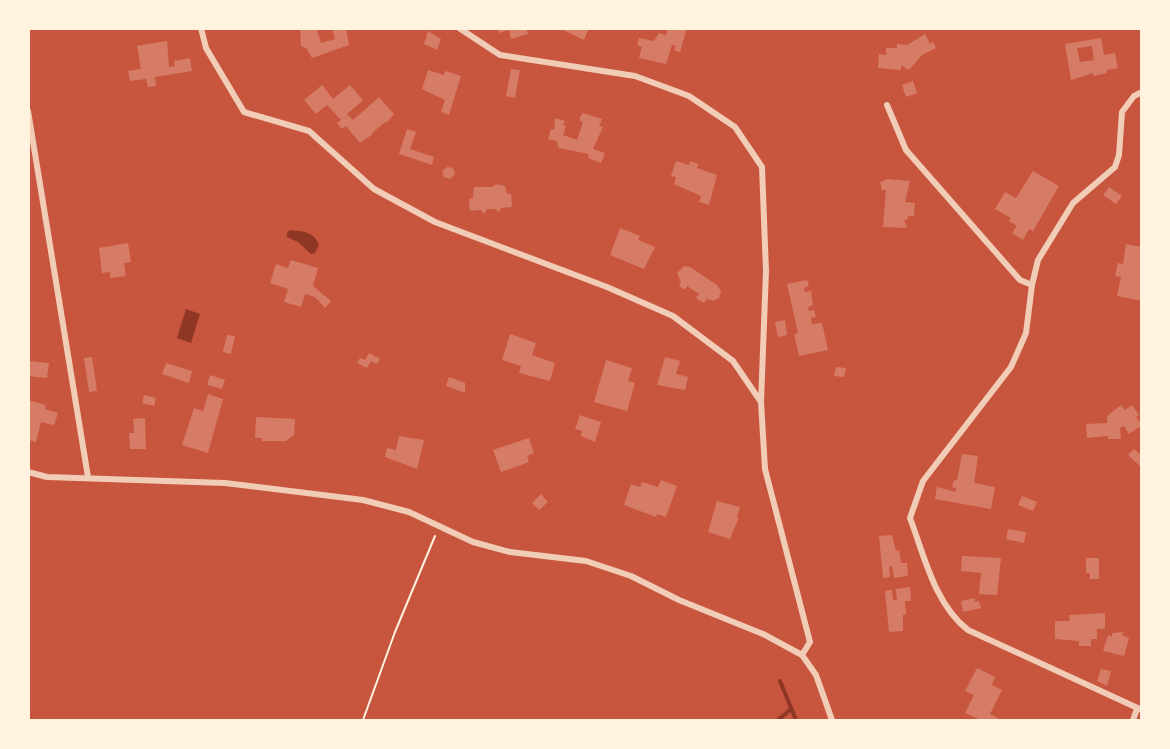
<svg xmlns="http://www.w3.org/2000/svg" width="1170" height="749" viewBox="0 0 1170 749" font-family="'Work Sans',sans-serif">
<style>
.water{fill:#8f3625}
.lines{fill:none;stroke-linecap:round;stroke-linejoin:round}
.stream{stroke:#8f3625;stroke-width:4}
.building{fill:#d67c66;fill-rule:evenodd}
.path{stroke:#fff3e0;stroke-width:2}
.minor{stroke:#f1ccb7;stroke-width:6}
</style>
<rect width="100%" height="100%" fill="#c8553d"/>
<!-- water -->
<path class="water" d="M290,230C302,231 315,232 319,245L315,253L311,254L298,242L287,237V233Z
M186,309L200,314L191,343L177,338Z"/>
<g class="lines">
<!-- stream -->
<path class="stream" d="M780,681L796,720
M778,720L791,709"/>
</g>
<!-- building -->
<path class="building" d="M300,28H322L317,30L321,43L335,39L332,28H346L349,45L312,58L306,48L301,46Z
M498,28H526L528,34L511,39L509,30L499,33Z
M559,28H589L584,40Z
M668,28H687L680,52L674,50L676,46L672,45L666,64L639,58L642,47L637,45L639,38L654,41L659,33L666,35Z
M428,31L441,39L437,50L424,44Z
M925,34L930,44L933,42L936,48L922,55L909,70L901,65V70L878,68L879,54L886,55V48H897V44L907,45Z
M1101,38L1104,55L1115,53L1118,68L1107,70V73L1093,76V73L1071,80L1065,44ZM1092,46L1094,60L1080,62L1077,48Z
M167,41L169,67L175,66L174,61L190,58L192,71L155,77L156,86L148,87L146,79L130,81L128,71L141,69L137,46Z
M511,69L520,70L515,98L506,96Z
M428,70L444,75L445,71L461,76L449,115L441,112L445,100L422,89Z
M913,81L917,93L906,97L902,85Z
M322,85L333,99L350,85L363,100L347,114L353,120L379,97L394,114L386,123L385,122L372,133L373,134L360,143L346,126L342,129L337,123L341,120L327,105L316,114L304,100Z
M583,113L602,119L599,126L603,127L593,149L605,153L601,163L588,158L589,154L559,148L556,141L548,139L551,129L554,130L555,118L565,121L563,125L566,126L563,135L577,140L583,122L580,121V117Z
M407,129L416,132L410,149L434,157L432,165L399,154Z
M676,161L689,165L690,161L698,164L697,168L717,175L709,205L699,202L701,196L674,184L676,177L671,176Z
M447,167L453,168L455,174L450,179L444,177L442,171Z
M1033,171L1059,186L1033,231L1029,229L1023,240L1012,233L1017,226L1009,221L1011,218L995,209L1005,192L1016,198Z
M887,179L910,181L905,202L915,203L914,216H908L907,220H904L907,228L883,227L886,190H882L880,182Z
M496,184L505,186L507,194H511L512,207L501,208L499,212L495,209H487L484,214L481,210L470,211L469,199L473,198L474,187H493Z
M1109,187L1122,196L1116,204L1103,195Z
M620,228L640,236L638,240L655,247L644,269L610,255Z
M128,243L131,262L124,263L126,276L110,278V272L102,273L99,248Z
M1126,244L1142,247V301L1117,296L1121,277L1115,276L1118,263L1123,264Z
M291,260L318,268L313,286L331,301L325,308L315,297L305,294L301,307L284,302L288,289L270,283L276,264L288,268Z
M684,266L690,267L717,285L721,291L719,298L713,301L707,299L704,303L696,298L699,294L687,286L685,290L679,286L681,282L677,273Z
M807,280L809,286L804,288L805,292L811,291L813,305L808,307L809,311L814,310L816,317L811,318L812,324L822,323L828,350L799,356L794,334L798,333L787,284Z
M785,320L787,335L778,337L775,322Z
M510,334L536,343L532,355L555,363L550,381L519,373L521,366L502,360Z
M227,335L235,336L231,354L223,352Z
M369,353L380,359L377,364L371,361L367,368L357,363L360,358L365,360Z
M92,357L97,391L89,392L84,358Z
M665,357L680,361L676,374L688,377L685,390L657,385Z
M606,360L632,368L628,381L635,383L627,411L594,402Z
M28,361L49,363L47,378L28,376Z
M166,363L192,371L189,383L162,374Z
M836,367L846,368L844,377L834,376Z
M210,375L225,380L222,389L207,385Z
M449,377L465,383V393L446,386Z
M208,394L223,399L208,453L182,445L194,408L203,411Z
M144,395L156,398L154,406L142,403Z
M28,400L46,405L45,409L58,413L54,425L41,422L36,442L28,440Z
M1121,405L1125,410L1132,405L1139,415L1136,417L1142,425L1129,434L1124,426L1120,428L1121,439H1108V436L1087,438L1086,424L1107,423V416Z
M580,415L601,422L595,442L581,436L582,431L575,429Z
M256,417L295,419L294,435L286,441H262V438H255Z
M145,418L146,449H130L129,433H134L133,419Z
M399,436L424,440L417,469L385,457L387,448L396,450Z
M529,438L534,453L527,456L529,462L501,472L493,450Z
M1134,449L1142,456V468L1128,455Z
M962,454L978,456L974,483L995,487L991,509L935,499L937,487L956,492V488L952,487L954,480H957Z
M661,480L677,486L666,517L657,514L656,517L624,505L631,484L640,487L642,482L658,487Z
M541,494L548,502L539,510L532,503Z
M1022,496L1037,502L1033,511L1018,505Z
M717,501L740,507L737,517H739L730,539L708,532Z
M1008,529L1026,532L1024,543L1006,539Z
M892,535L896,551L899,550L901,563H907L908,576L894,578L892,566L889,567L890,577L883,578L879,536Z
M962,556L1001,558L997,595L979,594L981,573L961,571Z
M1086,558H1099V579H1090V573H1086Z
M910,587L911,601H905L906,614L903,615V631L889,632L885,591L892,590L893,600H897L896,589Z
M974,598L975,602L979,601L981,608L963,612L961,601Z
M1105,613V629H1097V639H1091V646H1079V641L1055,639V621H1070L1069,615Z
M1123,632L1122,635L1129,638L1124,656L1103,651L1108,635L1112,637V633Z
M977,668L995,677L992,685L1002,690L990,714L998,718L996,720H981L965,713L974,695L965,691Z
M1101,669L1111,671L1107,686L1097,681Z"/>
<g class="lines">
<!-- path -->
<path class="path" d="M363,720L395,632L435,536"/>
<!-- minor -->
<path class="minor" d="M201,28L206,48L244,112L309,131L374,189L435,222L607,287L673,316L733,361L761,402
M459,28L500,55L635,76L689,96L735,127L762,167L766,271L761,402L765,469L810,642L802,655
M1142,92L1134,96L1122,112L1119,155L1115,167L1073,203L1038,260L1032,285L1026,333L1011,367L923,481L910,518C924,555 935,605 968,630L1142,710
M887,105L906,150L1020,280L1032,285
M28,111L88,477
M28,472L47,477L225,483L363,500L409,512L473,542L510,552L586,561L631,576L679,600L763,634L802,655L816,675L832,720
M1133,720L1137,709"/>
</g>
<!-- border -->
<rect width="1170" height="749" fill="none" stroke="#fff3e0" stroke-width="60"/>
</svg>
